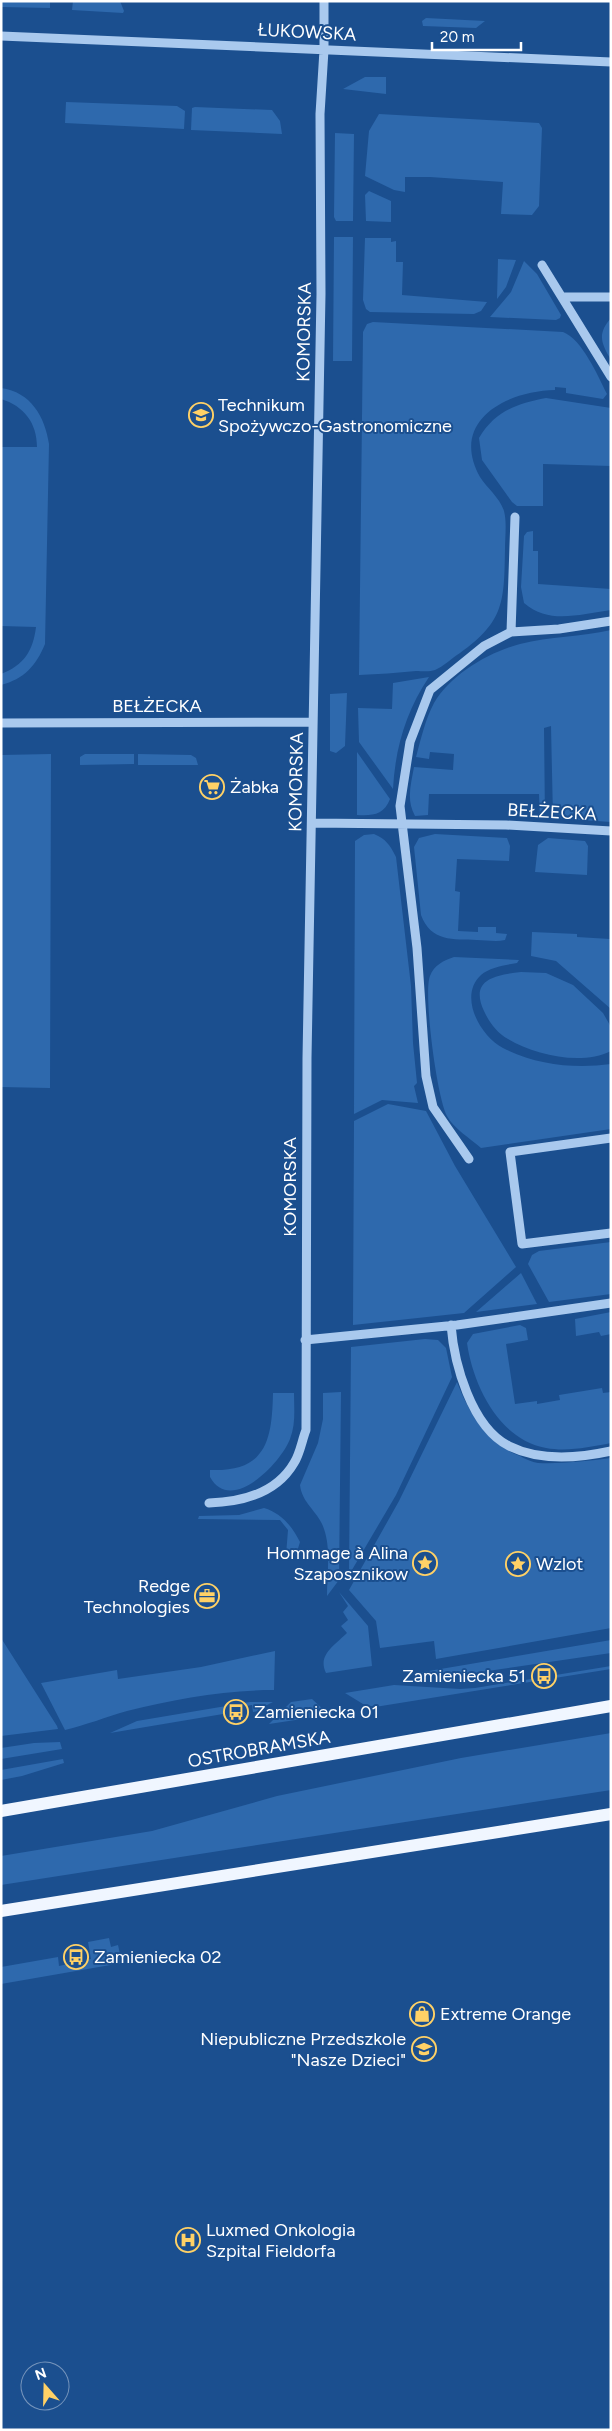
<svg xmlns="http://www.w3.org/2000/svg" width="612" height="2431" viewBox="0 0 612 2431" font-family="Figtree,sans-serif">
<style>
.green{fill:#2e69ad}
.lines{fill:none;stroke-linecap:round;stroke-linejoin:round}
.minor{stroke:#a9c9ee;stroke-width:9}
.major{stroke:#f0f6ff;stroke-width:12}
.labels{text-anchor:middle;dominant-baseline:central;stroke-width:4;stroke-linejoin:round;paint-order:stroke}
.street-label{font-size:18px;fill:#fff;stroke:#1b4f8f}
.poi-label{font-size:18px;fill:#fff;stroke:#1b4f8f;text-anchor:start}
</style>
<rect width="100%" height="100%" fill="#1b4f8f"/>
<!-- green -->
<path class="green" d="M1,1H50V8L1,7Z
M73,1H120L124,11L123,13L72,10Z
M426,18L485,21L476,28L423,26L422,21Z
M365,77H386V94L343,89Z
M66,102L177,106L185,111L184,129L65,123Z
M195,107L272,110L280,121L282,134L191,130L192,108Z
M379,114L539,123L542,128L539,206L532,215L501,214L503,182L430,177H405V192L394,190L365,176L369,131Z
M335,133L354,134L353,221H336L334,217Z
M369,191L391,201V222L366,221L365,195Z
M334,237H353L352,361H333Z
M365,238H391V242L396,241V262H403L402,295L487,302L481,311L474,314L370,312L366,309L363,300Z
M498,259L516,260L506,287L497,299Z
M524,261L537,274L561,315L560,318L556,320L490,317L511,292Z
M611,318V360C601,343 597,334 611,318Z
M373,322L563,332C582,339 598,376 607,394L603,399L566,393V388L555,387V390C506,391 449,421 480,477C487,488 500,498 504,511C507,522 505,538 505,549C504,601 505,621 460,653C452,658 443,667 435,670C430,672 421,671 416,671C397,673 378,674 359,675L363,332L367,324Z
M1,388C31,392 45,417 49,444L45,644C36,666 24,679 1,685V674C24,665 33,651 36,627L1,626V447H37C37,423 24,406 1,399Z
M546,398L611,408V466L543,464V506H517L512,502L482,460L479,438C495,411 516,404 546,398Z
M533,531V551H538V584L611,589V610C579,614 550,625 524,603L521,587L524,536L527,532Z
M611,630V822L553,818L551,726L544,728L545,819H540L539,794H429L428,815L415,816C406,800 411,784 414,767L453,770L454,754L430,752L429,759L416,757C421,739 425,720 434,703C451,674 489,652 520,644C550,636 581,637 611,630Z
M429,677C406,711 395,749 393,789L359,742L358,708L392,709L393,683Z
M347,693L345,746L336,753L330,751V694Z
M357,752L390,799C384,815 372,816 357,815Z
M51,754L50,1088L1,1087V755Z
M85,754H134V764L80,765V757Z
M138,754L191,755L196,758L198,765H138Z
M374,834C386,839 390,845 396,857L411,986L413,1043L417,1083L414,1086L418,1103L382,1100L354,1114L355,841L364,835Z
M435,834L507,838L510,846L509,861L457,859L455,891L460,892L458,931L478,932V927H496V933L507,934L505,940C496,942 486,940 477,940C453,939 431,942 421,915L414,847L419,838Z
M548,838L585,841L588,846L587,875L535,872L538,845Z
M532,932L577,934V937L610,939L611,936V1009L556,961L531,956Z
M454,957L519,960L517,963C506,965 490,967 481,975C458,996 480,1036 503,1048C536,1065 575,1069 611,1064V1129L481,1148C471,1139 453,1128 447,1116C437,1098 423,993 430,976C434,965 443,961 454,957Z
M521,972L546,973L573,985L603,1013L611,1027V1051C581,1066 535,1055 508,1039C497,1033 489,1022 484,1011C469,979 496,975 521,972Z
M388,1104L426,1111L455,1166L516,1267L464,1313L353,1325L354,1121Z
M611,1242V1294L549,1302L528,1264L532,1255L539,1251Z
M521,1273L537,1304L476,1312Z
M611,1312V1334L601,1336L599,1332L576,1336L575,1319Z
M520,1325L526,1328L528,1340L506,1344L515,1404L537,1401V1404L560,1400L559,1395L602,1388L603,1393L611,1392V1443C590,1447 567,1452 546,1448C499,1440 473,1385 467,1343L473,1334Z
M425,1339L438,1340L446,1348L452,1377L396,1495L349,1575L351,1347Z
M457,1382C470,1415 486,1443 520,1456C525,1459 532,1462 538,1463C562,1464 587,1461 611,1458V1628L436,1659L434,1641L380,1648L376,1621L349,1590L399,1501Z
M341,1392L339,1580L327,1596C327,1575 331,1549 324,1529C319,1512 302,1504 300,1485L318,1443L323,1419V1393Z
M273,1393H294C294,1408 296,1424 290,1439C281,1463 231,1515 210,1477V1470C266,1472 272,1441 273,1393Z
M264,1508C281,1513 292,1526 300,1542L296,1555H286L288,1530L280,1520L198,1519L199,1516L239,1515Z
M339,1592L368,1626L372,1666L326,1673C317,1655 335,1645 347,1633L341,1626L348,1620L343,1612L348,1606Z
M1,1638L57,1726L58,1729L1,1736Z
M611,1640V1653L454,1676L417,1673Z
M275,1651L274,1690C226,1690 174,1699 127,1711C106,1717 86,1725 65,1730L41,1683L117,1670L118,1679L201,1667Z
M611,1666V1669L375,1707L363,1704L345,1693L394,1685L460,1689L475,1688Z
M312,1699L325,1711L322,1716L269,1724L291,1702Z
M250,1702H273L261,1708L260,1711L253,1712L252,1705L223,1710V1714L110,1733L137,1721Z
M611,1733V1790L1,1885V1856L152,1831L277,1796L461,1758Z
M60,1742L62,1749L1,1759V1748L34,1743Z
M63,1759L64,1763L22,1776L1,1780V1770Z
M109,1938L111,1947L118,1945L122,1963L1,1984V1967L58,1957L59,1966L91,1959L88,1942Z"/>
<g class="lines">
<!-- minor -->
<path class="minor" d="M1,36L611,62
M542,265L611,377
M564,297H611
M511,632L515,517
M1,723L313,722
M312,823L506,825L611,831
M611,1138L510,1152L522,1244L611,1233
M469,1159L433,1107L426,1076L417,948L400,806L410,742L430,690L484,646L511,632L559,629L611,621
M451,1325C454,1363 471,1427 509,1446C539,1461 579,1458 611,1451
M305,1340L457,1325L611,1303
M209,1503C242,1502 276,1494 294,1463C300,1454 302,1440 306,1430L307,1058L321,294L320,114L324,50V1"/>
<!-- major -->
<path class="major" d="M1,1811L611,1706
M1,1911L611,1814"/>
</g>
<!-- icons -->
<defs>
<symbol id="school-ring" viewBox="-11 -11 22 22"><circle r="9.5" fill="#1b4f8f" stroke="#ffd166" stroke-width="1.5"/><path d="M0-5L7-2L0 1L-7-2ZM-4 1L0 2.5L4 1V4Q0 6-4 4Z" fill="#ffd166"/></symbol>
<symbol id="supermarket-ring" viewBox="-11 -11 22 22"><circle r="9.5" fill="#1b4f8f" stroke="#ffd166" stroke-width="1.5"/><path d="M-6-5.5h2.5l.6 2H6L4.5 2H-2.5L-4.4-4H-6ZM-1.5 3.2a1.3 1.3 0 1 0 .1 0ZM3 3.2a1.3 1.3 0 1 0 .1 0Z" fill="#ffd166"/></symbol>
<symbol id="sight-ring" viewBox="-11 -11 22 22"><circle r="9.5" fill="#1b4f8f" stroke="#ffd166" stroke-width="1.5"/><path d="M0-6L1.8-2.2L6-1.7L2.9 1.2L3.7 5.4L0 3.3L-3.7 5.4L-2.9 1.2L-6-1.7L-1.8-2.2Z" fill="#ffd166"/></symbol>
<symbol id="office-ring" viewBox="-11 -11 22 22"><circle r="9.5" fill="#1b4f8f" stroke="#ffd166" stroke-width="1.5"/><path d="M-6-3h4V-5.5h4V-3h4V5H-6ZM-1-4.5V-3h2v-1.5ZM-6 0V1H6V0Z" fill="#ffd166"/></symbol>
<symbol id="bus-ring" viewBox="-11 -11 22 22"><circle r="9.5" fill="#1b4f8f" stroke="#ffd166" stroke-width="1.5"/><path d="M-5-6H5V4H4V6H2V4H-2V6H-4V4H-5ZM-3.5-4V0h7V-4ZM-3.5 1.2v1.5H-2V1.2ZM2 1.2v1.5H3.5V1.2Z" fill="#ffd166"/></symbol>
<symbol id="shop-ring" viewBox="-11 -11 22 22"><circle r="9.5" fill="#1b4f8f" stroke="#ffd166" stroke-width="1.5"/><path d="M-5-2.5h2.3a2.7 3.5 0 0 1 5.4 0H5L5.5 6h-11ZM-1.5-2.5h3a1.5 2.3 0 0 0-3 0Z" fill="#ffd166"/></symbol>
<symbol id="hospital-ring" viewBox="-11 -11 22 22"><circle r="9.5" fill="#1b4f8f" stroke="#ffd166" stroke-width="1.5"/><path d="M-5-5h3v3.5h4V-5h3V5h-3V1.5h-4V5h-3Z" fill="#ffd166"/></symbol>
</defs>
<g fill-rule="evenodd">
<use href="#school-ring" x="187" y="401" width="28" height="28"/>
<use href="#supermarket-ring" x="198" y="773" width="28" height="28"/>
<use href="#sight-ring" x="411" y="1549" width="28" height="28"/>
<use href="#sight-ring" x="504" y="1550" width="28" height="28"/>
<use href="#office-ring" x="193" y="1582" width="28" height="28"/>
<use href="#bus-ring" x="530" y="1662" width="28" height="28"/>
<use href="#bus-ring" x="222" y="1698" width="28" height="28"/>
<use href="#bus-ring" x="62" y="1943" width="28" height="28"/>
<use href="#shop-ring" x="408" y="2000" width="28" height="28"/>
<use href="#school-ring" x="410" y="2035" width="28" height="28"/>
<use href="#hospital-ring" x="174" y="2226" width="28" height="28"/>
</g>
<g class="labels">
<!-- street labels -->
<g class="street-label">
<text transform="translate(307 32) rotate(3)">ŁUKOWSKA</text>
<text transform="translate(304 332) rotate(-89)">KOMORSKA</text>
<text x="157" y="706">BEŁŻECKA</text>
<text transform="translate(296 782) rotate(-89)">KOMORSKA</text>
<text transform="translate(552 812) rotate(3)">BEŁŻECKA</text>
<text transform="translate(290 1187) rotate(-90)">KOMORSKA</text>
<text transform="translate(259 1749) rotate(-10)">OSTROBRAMSKA</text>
</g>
<!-- poi labels -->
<g class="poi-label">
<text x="218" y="405">Technikum<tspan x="218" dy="21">Spożywczo-Gastronomiczne</tspan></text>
<text x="230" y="787">Żabka</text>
<text x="408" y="1553" text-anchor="end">Hommage à Alina<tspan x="408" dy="21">Szaposznikow</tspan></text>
<text x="536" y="1564">Wzlot</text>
<text x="190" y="1586" text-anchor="end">Redge<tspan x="190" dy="21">Technologies</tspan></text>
<text x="526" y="1676" text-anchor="end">Zamieniecka 51</text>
<text x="254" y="1712">Zamieniecka 01</text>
<text x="94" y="1957">Zamieniecka 02</text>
<text x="440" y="2014">Extreme Orange</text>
<text x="406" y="2039" text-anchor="end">Niepubliczne Przedszkole<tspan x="406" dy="21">"Nasze Dzieci"</tspan></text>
<text x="206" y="2230">Luxmed Onkologia<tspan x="206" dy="21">Szpital Fieldorfa</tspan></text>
</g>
</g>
<!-- border -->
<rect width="612" height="2431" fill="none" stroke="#ffffff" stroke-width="5"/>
<!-- north arrow -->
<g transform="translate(45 2386) rotate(340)"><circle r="24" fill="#1b4f8f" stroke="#7695bc"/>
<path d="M0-4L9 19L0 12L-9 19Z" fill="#ffd166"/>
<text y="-8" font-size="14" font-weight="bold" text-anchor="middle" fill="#ffffff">N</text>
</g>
<!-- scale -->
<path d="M432 42v8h89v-8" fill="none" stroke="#ffffff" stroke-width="2.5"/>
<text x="440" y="42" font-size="15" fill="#ffffff" stroke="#1b4f8f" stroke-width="4" paint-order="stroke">20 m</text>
</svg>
